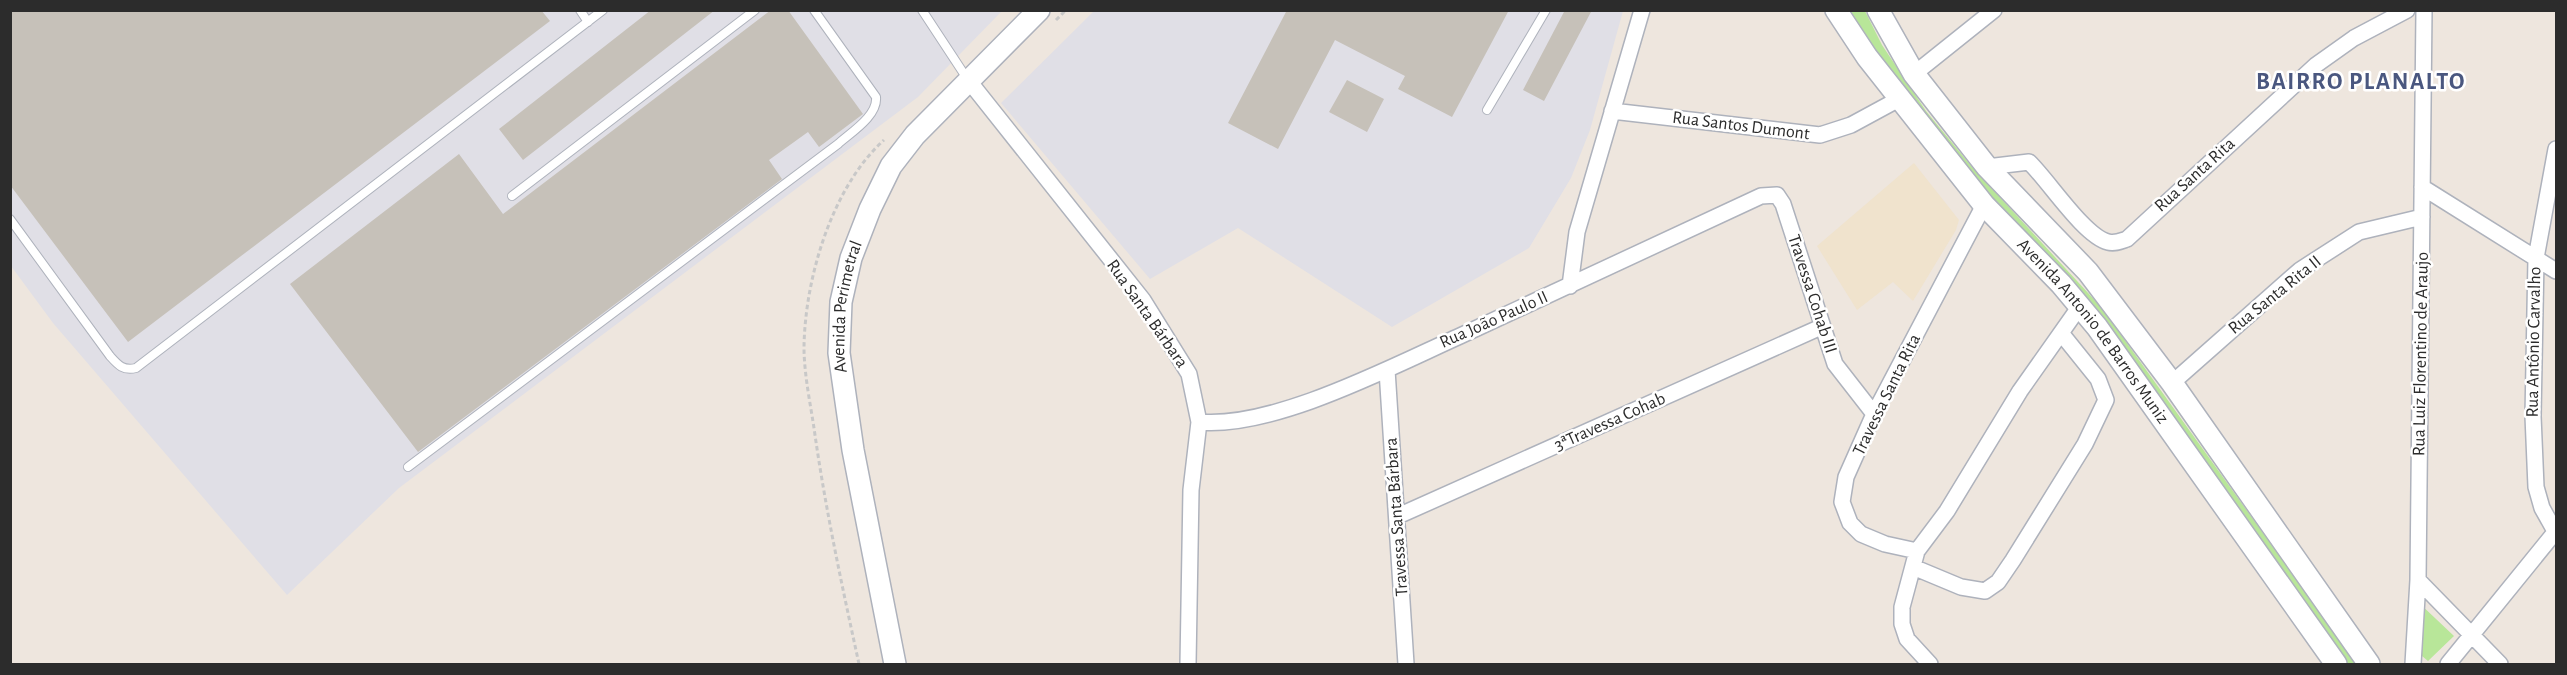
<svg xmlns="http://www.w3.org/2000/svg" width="2567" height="675" viewBox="0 0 2567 675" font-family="'Alegreya Sans',sans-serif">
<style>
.industrial{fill:#e0dfe6}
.education{fill:#f0e3cd}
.green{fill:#b8e699}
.building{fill:#c6c1b9}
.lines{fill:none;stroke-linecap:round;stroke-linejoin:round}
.service-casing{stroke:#aeb2bc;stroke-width:10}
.minor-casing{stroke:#aeb2bc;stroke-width:18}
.secondary-casing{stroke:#aeb2bc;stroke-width:24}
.path{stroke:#c8c8c8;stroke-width:3;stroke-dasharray:4.5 3;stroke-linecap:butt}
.service{stroke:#fff;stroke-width:8}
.minor{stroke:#fff;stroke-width:15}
.secondary{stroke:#fff;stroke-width:21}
.labels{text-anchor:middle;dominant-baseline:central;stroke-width:5;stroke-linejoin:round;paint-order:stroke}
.street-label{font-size:18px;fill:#2c2c2c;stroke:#fff}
.district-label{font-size:24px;font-weight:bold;letter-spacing:1.5px;fill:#4a577f;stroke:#fff}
</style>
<rect width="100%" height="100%" fill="#eee6de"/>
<!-- industrial -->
<path class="industrial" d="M11,11H1002L918,97L399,488L287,595L53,323L11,266Z
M1094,11H1623L1590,130L1571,178L1529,248L1392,327L1238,228L1150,279L1001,103Z"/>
<!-- education -->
<path class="education" d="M1914,163L1959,220L1956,230L1913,301L1893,282L1857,310L1817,246Z"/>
<!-- green -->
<path class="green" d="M1841,11H1865L1882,45L1926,111L1972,167L2101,307L2357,664H2347L2007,221Z
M2417,601L2454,636L2428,661L2416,651Z"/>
<!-- building -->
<path class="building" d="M10,10H541L550,21L128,342L10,185Z
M651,10H715L523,160L499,129Z
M771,10H788L863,114L819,147L808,132L769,160L782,179L418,452L290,284L459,154L503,214Z
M1287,10H1509L1452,117L1398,89L1405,76L1335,40L1278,149L1228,123Z
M1565,10H1592L1544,101L1523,90Z
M1347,80L1384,99L1367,132L1329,112Z"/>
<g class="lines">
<defs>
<path id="service" d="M580,10L588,22
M922,10L968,80
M1487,110L1546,10
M512,196L755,10
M10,219L110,356C118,365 123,371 136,368L603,10
M408,467L838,144C850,133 878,116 876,97L814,10"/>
<path id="minor" d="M2424,10L2418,580L2500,664
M1914,74L1994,10
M969,81L1143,300L1189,374L1199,422L1191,490L1188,664
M1612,111L1820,135L1851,125L1899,99
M2556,149L2536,258L2533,416L2536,487L2542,508L2556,533
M1987,167L2029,162C2048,180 2084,236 2108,242C2115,244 2121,241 2127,239L2316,65L2354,38L2407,10
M2422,187L2556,271
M1570,286L1577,232L1642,10
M1387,370L1406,664
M2172,383L2300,270L2359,232L2422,217
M1199,422C1273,429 1391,367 1460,336C1560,290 1660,243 1761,196L1777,195L1783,204L1835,364L1874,414
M1398,516L1821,327
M1917,551L1885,544L1861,534L1850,523L1842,502L1846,477L1874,414L1984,205
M1913,567L1961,587L1985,591L1998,582L2013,560L2085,444L2106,400L2098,379L2061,333
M1930,664L1907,639L1902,624V607L1917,551L1947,511L2020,391L2080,306
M2413,664L2418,580
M2448,664L2556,531"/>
<g id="secondary">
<path id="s1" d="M1836,10L1867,57L1984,205L2061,284L2097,327L2336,664"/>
<path d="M1878,10L1914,74L1987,167L2088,272L2172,383L2369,664"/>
<path id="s2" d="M895,664L853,450L839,353L841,302L851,258L870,209L891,166L915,135L1039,10"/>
</g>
</defs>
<!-- service casing -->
<use href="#service" class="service-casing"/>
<!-- minor casing -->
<use href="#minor" class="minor-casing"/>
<!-- secondary casing -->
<use href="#secondary" class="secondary-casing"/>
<!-- path -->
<path class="path" d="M1056,20L1066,10
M859,664C842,586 825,507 814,428C810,402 804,373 804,347C805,278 832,187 884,140"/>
<!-- service -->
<use href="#service" class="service"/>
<!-- minor -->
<use href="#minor" class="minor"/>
<!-- secondary -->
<use href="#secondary" class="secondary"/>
</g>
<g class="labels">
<!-- street labels -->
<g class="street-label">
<text transform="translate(1741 126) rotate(7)">Rua Santos Dumont</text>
<text transform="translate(2195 175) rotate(-42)">Rua Santa Rita</text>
<text transform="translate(1812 294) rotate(72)">Travessa Cohab III</text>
<text transform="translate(2275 295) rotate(-39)">Rua Santa Rita II</text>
<text stroke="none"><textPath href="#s2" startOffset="363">Avenida Perimetral</textPath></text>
<text transform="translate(1147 314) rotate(55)">Rua Santa Bárbara</text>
<text transform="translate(1494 320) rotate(-24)">Rua João Paulo II</text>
<text stroke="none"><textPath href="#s1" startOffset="412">Avenida Antonio de Barros Muniz</textPath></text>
<text transform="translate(2534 342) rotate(-89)">Rua Antônio Carvalho</text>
<text transform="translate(2421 354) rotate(-89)">Rua Luiz Florentino de Araujo</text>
<text transform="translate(1887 395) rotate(-64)">Travessa Santa Rita</text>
<text transform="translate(1610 422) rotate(-24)">3ªTravessa Cohab</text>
<text transform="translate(1397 517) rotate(-94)">Travessa Santa Bárbara</text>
</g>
<!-- district labels -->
<g class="district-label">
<text x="2361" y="82">BAIRRO PLANALTO</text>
</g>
</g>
<!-- border -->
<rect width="2567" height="675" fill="none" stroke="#2c2c2c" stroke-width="24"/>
</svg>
